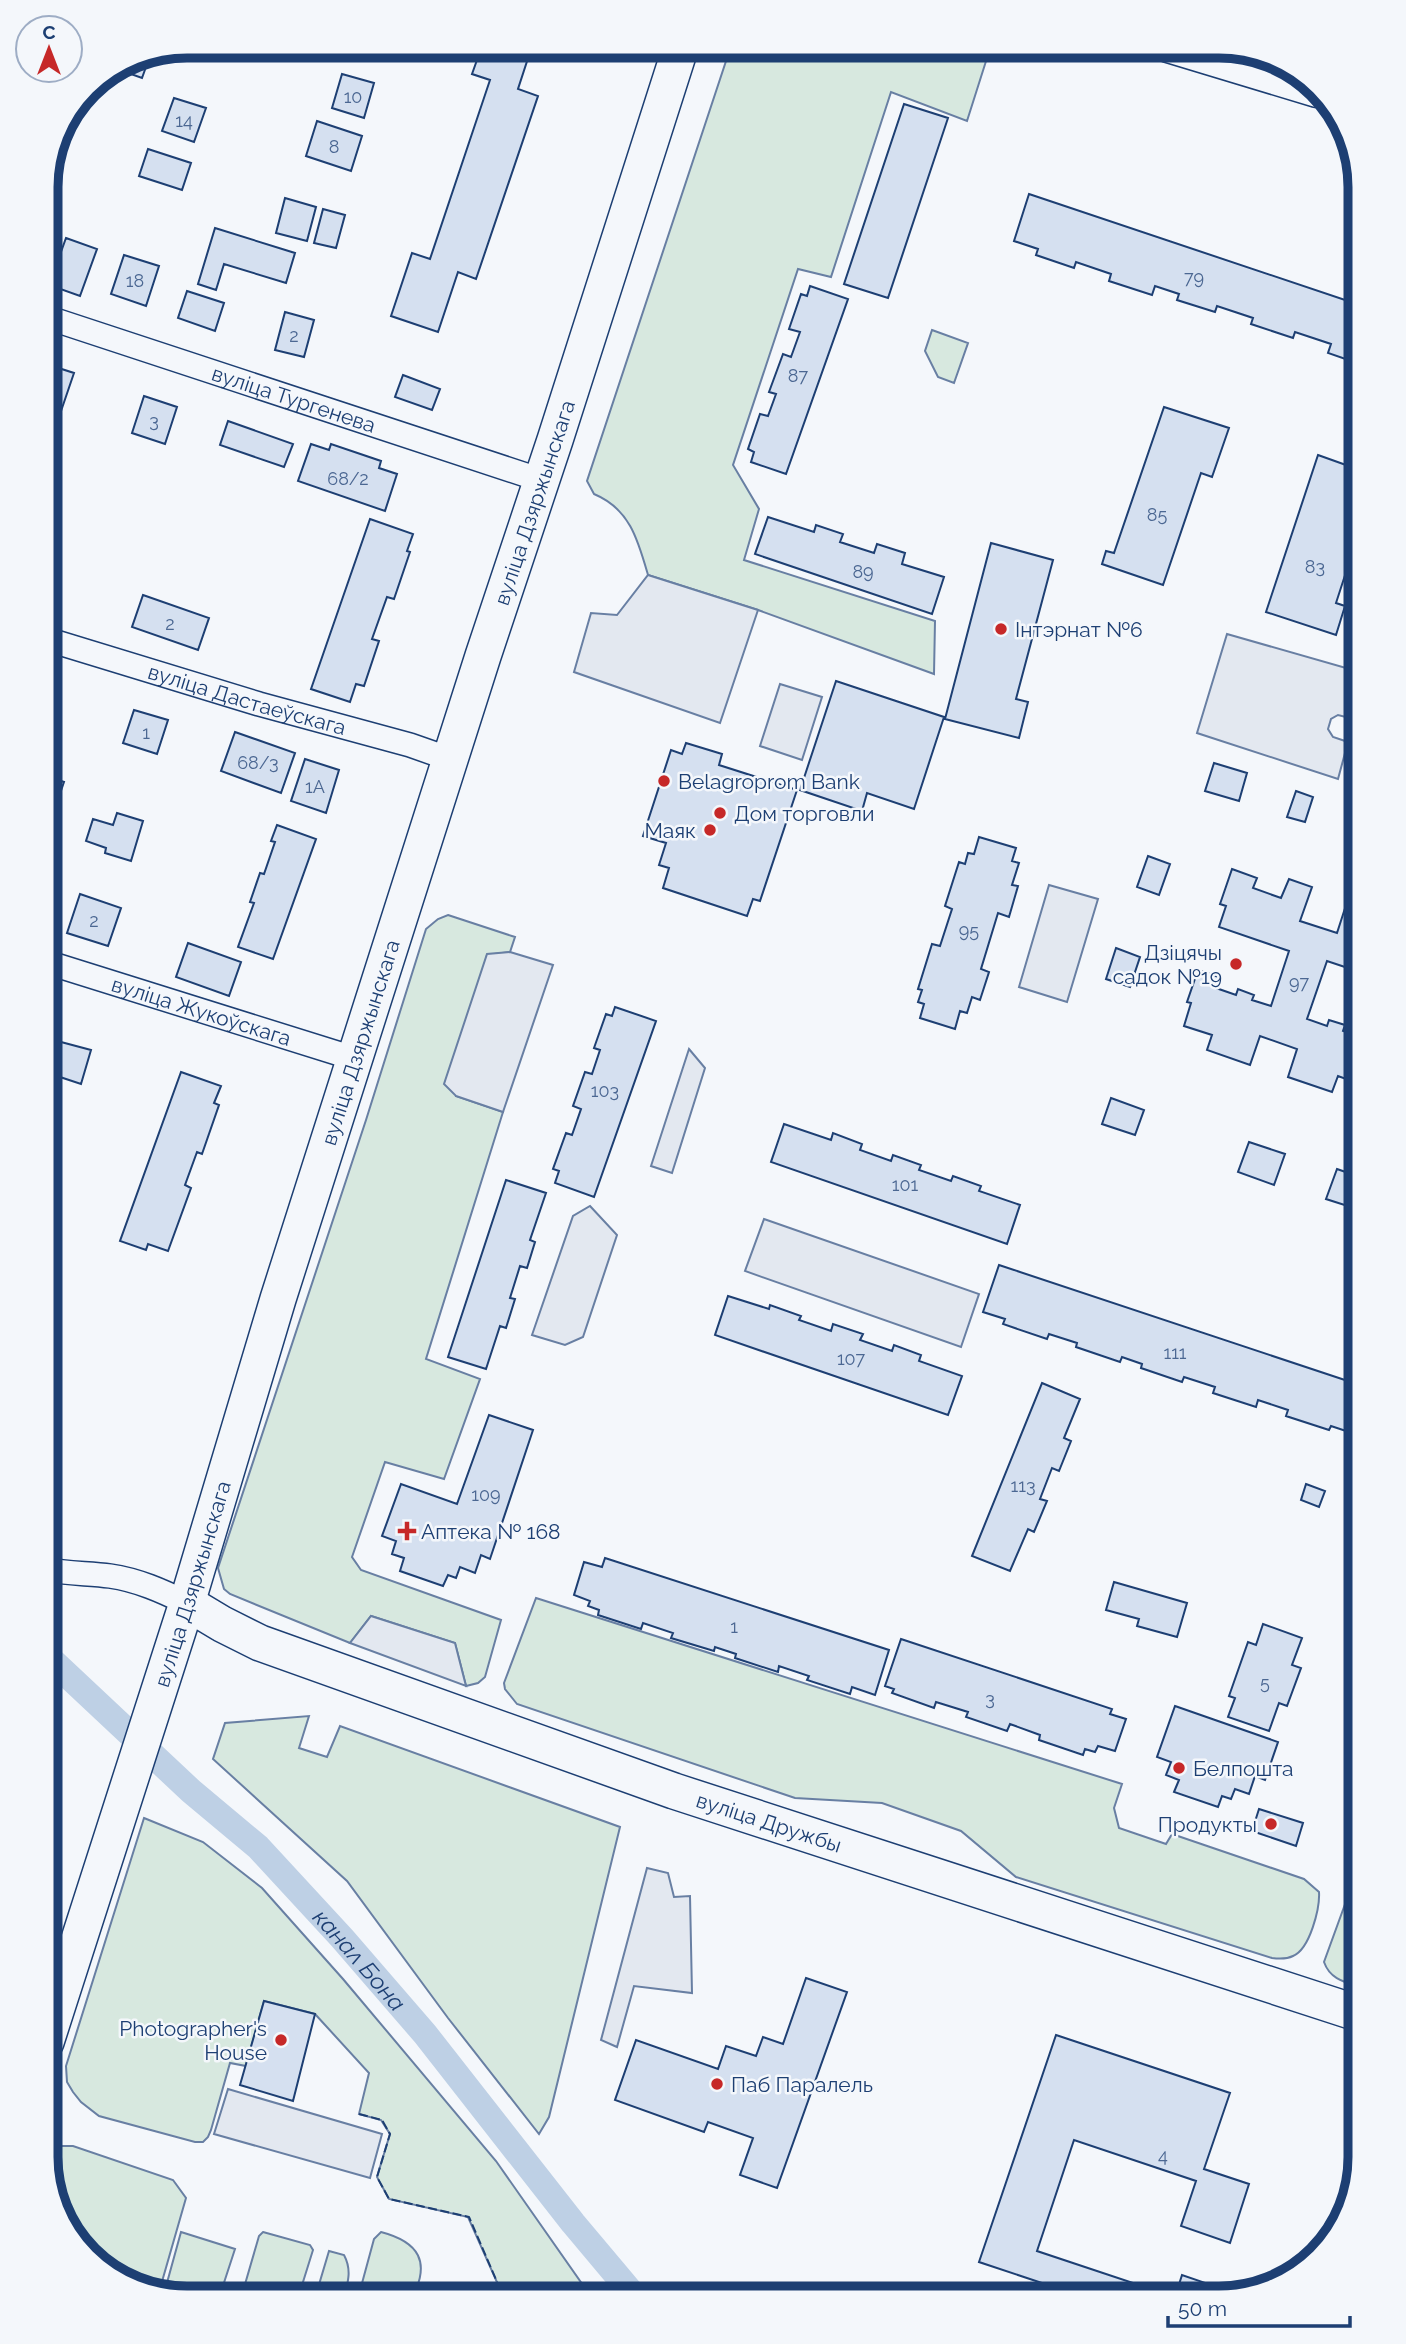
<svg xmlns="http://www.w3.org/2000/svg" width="1406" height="2344" viewBox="0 0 1406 2344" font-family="Raleway,sans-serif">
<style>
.green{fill:#d7e8df;stroke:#687fa3;stroke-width:2}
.parking{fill:#e3e8f0;stroke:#687fa3;stroke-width:2}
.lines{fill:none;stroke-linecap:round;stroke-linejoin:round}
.canal{stroke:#bed0e5;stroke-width:26}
.building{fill:#d5e0f0;stroke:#1d3f73;stroke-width:2}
.street-casing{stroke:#1d3f73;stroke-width:26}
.secondary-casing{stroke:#1d3f73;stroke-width:35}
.primary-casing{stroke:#1d3f73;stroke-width:38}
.street{stroke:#f4f7fb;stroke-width:23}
.secondary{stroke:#f4f7fb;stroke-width:32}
.primary{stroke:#f4f7fb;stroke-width:35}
.fence{stroke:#1d3f73;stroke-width:2;stroke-dasharray:9 3.5;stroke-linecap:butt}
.poi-dot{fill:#c62828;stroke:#f4f7fb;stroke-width:2.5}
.labels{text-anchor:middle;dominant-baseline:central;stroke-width:5;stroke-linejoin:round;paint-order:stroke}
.number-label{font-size:18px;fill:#4b6792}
.street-label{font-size:21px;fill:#1d3f73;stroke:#f4f7fb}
.poi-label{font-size:21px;fill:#1d3f73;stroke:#f4f7fb;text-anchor:start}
.water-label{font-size:23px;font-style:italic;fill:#1d3f73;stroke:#f4f7fb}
.rim{fill:none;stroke:#1d3f73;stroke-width:9}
</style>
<rect width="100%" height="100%" fill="#f4f7fb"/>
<!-- green -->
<path class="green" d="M731,46H945L987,58L967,121L891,92L831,277L798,269L733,465L759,509L744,560L935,621L934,674L758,610L648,575C638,540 630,509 594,494L587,481Z
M932,330L968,343L954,383L938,377L925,351Z
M448,915L515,937L510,952L487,955L456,1096L503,1112L426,1359L480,1379L444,1479L385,1462L352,1557L361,1570L501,1620L485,1677L478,1683L466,1686L455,1643L371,1616L350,1643L230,1594L224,1589L218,1568L366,1120L426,929L438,919Z
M536,1598L1122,1784L1114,1808L1119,1828L1166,1844L1172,1834L1304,1879L1319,1892C1320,1908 1310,1949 1293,1956C1287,1959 1279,1959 1272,1958L1016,1877L961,1831L882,1803L795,1798L517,1704L505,1689L504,1683Z
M309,1716L299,1748L327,1757L340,1726L620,1827L549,2117L539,2134L448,2018L347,1881L213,1759L225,1723Z
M144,1818L203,1842L262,1888L343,1979L496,2161L592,2298H504L468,2217L389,2199L377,2177L390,2134L381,2120L359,2114L369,2073L315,2014L264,2001L246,2066L230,2063L211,2130L208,2137L203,2142H195L99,2116L81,2102L73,2092L67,2082L66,2066Z
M1360,1863V1987C1344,1982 1330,1979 1324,1962Z
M58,2146H73L173,2180L186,2198L159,2292L108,2274L60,2219L46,2157L47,2151Z
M181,2232L235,2249L219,2298H193L165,2290Z
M263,2232L310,2245L313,2250L298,2298H241L259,2236Z
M381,2232C419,2242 431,2262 412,2298H358L374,2239Z
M329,2251L344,2255C352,2270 348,2282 344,2298H315Z"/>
<!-- parking -->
<path class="parking" d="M648,575L758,610L720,723L574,672L591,613L617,615Z
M1227,634L1360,672V694L1354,719L1338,715L1331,719L1328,729L1333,737L1348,742L1338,779L1197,733Z
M780,684L822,697L802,760L760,746Z
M1049,885L1098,899L1067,1002L1019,987Z
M510,952L553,965L503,1112L456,1096L444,1084L487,954Z
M689,1049L705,1068L672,1173L651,1166Z
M590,1206L617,1235L583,1337L565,1345L532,1335L573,1216Z
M764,1219L979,1294L961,1347L745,1271Z
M371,1616L455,1643L466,1686L350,1643Z
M647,1868L668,1873L674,1897L690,1896L692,1993L634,1986L617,2047L601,2040Z
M228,2089L382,2134L370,2178L214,2134Z"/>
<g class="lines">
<!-- canal -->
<path class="canal" id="s1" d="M46,1655L191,1791L258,1847L342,1938L425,2034L573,2223L636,2298"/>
</g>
<!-- building -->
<path class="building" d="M482,46H532L518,89L538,96L476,279L458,272L438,332L391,316L412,253L430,259L490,80L472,74Z
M151,53L142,78L114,68L133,56Z
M342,74L374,83L364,118L332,108Z
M174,98L206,108L194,142L162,131Z
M904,104L948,118L888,298L844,284Z
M317,121L362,136L351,171L306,156Z
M148,149L191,163L182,190L139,176Z
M1029,194L1360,305V364L1328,353L1331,344L1295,332L1293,338L1251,324L1253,318L1217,306L1215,312L1177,300L1179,294L1155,286L1152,295L1109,281L1111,274L1076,262L1074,268L1036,255L1038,249L1014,241Z
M285,198L316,207L307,241L276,233Z
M323,209L345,215L336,248L314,243Z
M215,228L295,253L286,283L224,264L216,290L198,284Z
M66,238L97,249L80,296L49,285Z
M124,255L159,266L146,306L111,294Z
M810,286L848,299L786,474L751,462L754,452L748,449L760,414L768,416L776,394L769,392L783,354L791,357L800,332L789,329L801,294L807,296Z
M187,291L224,303L215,331L178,318Z
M285,312L314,320L304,357L275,350Z
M46,364L74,373L60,414L46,409Z
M403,375L440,389L432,410L395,397Z
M144,396L177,407L165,444L132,433Z
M1164,407L1229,428L1212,477L1201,473L1163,585L1102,564L1106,551L1114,553Z
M228,421L293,444L284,467L220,445Z
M311,444L329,450L331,444L381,461L379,468L397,474L385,511L298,481Z
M1318,455L1360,470V529L1336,603L1345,606L1336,635L1266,612Z
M768,517L814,532L816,525L843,534L840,542L874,553L877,544L905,553L902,564L944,577L932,614L755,554Z
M370,519L413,534L407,551L410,552L394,599L387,597L372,639L379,641L364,686L356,684L350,702L311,689Z
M991,543L1053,560L1016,699L1028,702L1019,738L945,719Z
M143,595L209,618L198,650L132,627Z
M836,681L944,717L914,809L867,793L862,811L800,790Z
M134,710L168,720L157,754L123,743Z
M235,732L295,753L281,793L221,771Z
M686,743L722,754L719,765L797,790L760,901L753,899L747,916L663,888L669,868L659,865L666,843L643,836L671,750L682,754Z
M305,759L339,770L326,813L291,801Z
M1214,763L1247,773L1239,801L1205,791Z
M46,776L64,782L48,829L46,828Z
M1296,791L1313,797L1305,822L1287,817Z
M117,813L143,821L131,861L105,853L106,848L86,841L93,819L113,825Z
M277,825L316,839L273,959L238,947L254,903L250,902L260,873L264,874L275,842L271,841Z
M979,837L1016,848L1012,861L1019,863L1012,885L1018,886L1009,917L998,913L981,969L989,972L980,1000L972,997L967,1013L960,1011L955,1029L920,1018L924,1004L918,1002L922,990L918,989L932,944L940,946L952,909L945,906L959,862L965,864L968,853L974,854Z
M1148,856L1170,864L1159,895L1137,887Z
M1232,869L1257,878L1253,888L1281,898L1289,879L1312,887L1300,921L1337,933L1348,899L1360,903V972L1327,961L1307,1019L1327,1026L1329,1020L1345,1025L1343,1031L1360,1037V1084L1338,1076L1332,1092L1288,1077L1297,1049L1260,1036L1250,1065L1207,1050L1212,1035L1184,1026L1191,1003L1187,1002L1198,970L1219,977L1216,988L1236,995L1238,989L1254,995L1252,1000L1271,1006L1289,951L1219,927L1226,906L1220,904Z
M80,894L121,908L108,946L67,933Z
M188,943L241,962L229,996L176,977Z
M1116,948L1140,957L1130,987L1106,979Z
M615,1007L656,1021L594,1197L555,1183L559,1171L553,1169L566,1133L572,1135L581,1109L573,1106L585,1072L592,1074L600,1050L594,1048L606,1014L612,1016Z
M61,1042L91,1050L81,1084L51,1074Z
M181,1072L221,1086L214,1103L219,1105L202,1154L197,1152L185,1185L191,1188L168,1251L148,1244L146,1250L120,1241Z
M1111,1098L1144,1110L1135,1135L1102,1124Z
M784,1124L831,1140L833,1133L862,1144L860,1150L891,1161L893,1155L921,1165L919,1170L951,1181L953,1176L981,1186L979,1191L1020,1205L1007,1244L771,1162Z
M1249,1142L1285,1154L1274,1185L1238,1172Z
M1337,1169L1360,1177V1210L1326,1199Z
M506,1180L546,1193L530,1240L535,1242L527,1268L520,1266L510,1298L515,1299L506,1328L500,1326L486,1369L448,1357Z
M999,1265L1360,1385V1416L1355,1434L1331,1426L1329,1430L1286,1416L1288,1410L1258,1400L1256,1407L1213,1393L1215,1387L1184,1377L1182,1382L1141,1368L1142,1364L1122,1357L1120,1362L1076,1347L1077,1343L1049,1334L1047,1339L1003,1324L1005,1319L983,1312Z
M728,1296L769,1309L770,1305L801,1316L799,1320L831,1331L833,1324L863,1334L860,1340L892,1351L894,1345L921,1355L919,1361L962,1376L948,1415L715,1335Z
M1042,1383L1080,1399L1064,1438L1071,1441L1059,1471L1052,1468L1040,1499L1047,1501L1034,1532L1028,1529L1010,1571L972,1556Z
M46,1386L59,1389L46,1435Z
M489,1415L533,1430L490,1559L481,1555L475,1573L460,1567L456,1578L448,1575L443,1586L400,1571L404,1558L392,1554L396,1541L382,1536L401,1484L457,1504Z
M1306,1484L1325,1491L1319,1507L1301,1500Z
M605,1558L889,1650L875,1695L852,1687L850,1694L807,1680L809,1676L779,1666L778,1672L735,1658L736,1654L715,1647L714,1651L671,1638L673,1633L643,1623L641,1629L598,1615L599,1610L588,1606L590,1601L574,1595L584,1562L602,1567Z
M1114,1582L1187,1603L1177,1637L1137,1626L1139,1619L1106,1610Z
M1360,1613V1650L1348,1645Z
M1263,1624L1302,1638L1292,1665L1301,1668L1287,1706L1279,1703L1269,1731L1228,1717L1235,1698L1229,1696L1248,1642L1256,1645Z
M901,1639L1112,1709L1110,1714L1126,1719L1115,1751L1098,1746L1095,1752L1085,1749L1083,1755L1039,1740L1040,1735L1010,1724L1007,1731L966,1717L968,1712L936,1702L934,1708L892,1693L894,1689L885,1686Z
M1175,1706L1278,1742L1265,1780L1255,1776L1249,1794L1235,1789L1231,1799L1222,1796L1218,1807L1174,1792L1179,1780L1166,1775L1171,1762L1157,1757Z
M1259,1809L1303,1823L1296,1846L1252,1831Z
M806,1978L847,1992L777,2188L740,2175L753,2138L708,2122L704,2132L615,2100L636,2040L718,2069L726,2046L756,2056L763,2037L783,2044Z
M264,2001L315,2014L293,2101L240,2085Z
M1056,2035L1230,2093L1204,2169L1249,2184L1230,2243L1181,2226L1196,2181L1074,2140L1037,2251L1175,2297L1182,2275L1220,2288L1216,2298H1087L979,2262Z"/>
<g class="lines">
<defs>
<g id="street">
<path id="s2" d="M46,317L541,480"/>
<path id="s3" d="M46,639L259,704L410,745L450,759"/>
<path id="s4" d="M46,962L356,1059"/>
<path d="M46,1569C66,1574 89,1573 110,1576C138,1580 162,1591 187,1603"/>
</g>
<path id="secondary" d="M1168,46L1317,91"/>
<g id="primary">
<path id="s5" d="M187,1603L222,1624L260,1643L674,1791L1360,2014"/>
<path id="s6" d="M46,2042L187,1603L278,1299L483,656L555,440L681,46"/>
</g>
</defs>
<!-- street casing -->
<use href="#street" class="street-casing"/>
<!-- secondary casing -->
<use href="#secondary" class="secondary-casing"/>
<!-- primary casing -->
<use href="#primary" class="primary-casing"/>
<!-- street -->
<use href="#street" class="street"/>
<!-- secondary -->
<use href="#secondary" class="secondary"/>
<!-- primary -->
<use href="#primary" class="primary"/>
<!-- fence -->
<path class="fence" d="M359,2114L382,2120L390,2134L377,2177L389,2199L469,2217L504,2298"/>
</g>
<!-- markers -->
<g class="poi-dot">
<circle cx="1001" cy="629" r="7"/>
<circle cx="664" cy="781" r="7"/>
<circle cx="720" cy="813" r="7"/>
<circle cx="710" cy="830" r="7"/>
<circle cx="1236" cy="964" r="7"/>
<path d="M403.5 1520.5h7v7h7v7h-7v7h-7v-7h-7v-7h7z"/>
<circle cx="1179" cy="1768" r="7"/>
<circle cx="1271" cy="1824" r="7"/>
<circle cx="281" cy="2040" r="7"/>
<circle cx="717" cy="2084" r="7"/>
</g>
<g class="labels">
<!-- number labels -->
<g class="number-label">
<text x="353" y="96">10</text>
<text x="184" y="120">14</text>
<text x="334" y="146">8</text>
<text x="1194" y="277">79</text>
<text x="135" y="280">18</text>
<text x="294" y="335">2</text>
<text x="798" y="375">87</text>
<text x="154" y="420">3</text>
<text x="348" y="478">68/2</text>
<text x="1157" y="514">85</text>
<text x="1315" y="566">83</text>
<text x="863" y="571">89</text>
<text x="170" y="623">2</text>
<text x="146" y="732">1</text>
<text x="258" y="762">68/3</text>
<text x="315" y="786">1А</text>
<text x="94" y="920">2</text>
<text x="969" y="930">95</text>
<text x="1299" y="982">97</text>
<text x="605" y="1090">103</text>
<text x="905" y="1184">101</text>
<text x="1175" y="1352">111</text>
<text x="851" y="1358">107</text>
<text x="1023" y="1485">113</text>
<text x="486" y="1494">109</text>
<text x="734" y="1626">1</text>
<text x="1265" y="1682">5</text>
<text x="990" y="1698">3</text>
<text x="1163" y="2155">4</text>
</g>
<!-- street labels -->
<g class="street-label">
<text stroke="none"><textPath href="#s2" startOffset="261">вуліца Тургенева</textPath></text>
<text stroke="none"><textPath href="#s6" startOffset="1615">вуліца Дзяржынскага</textPath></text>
<text stroke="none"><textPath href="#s3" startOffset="210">вуліца Дастаеўскага</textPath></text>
<text stroke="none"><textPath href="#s4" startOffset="163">вуліца Жукоўскага</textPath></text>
<text stroke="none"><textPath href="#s6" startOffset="1048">вуліца Дзяржынскага</textPath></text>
<text stroke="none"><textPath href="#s6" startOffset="481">вуліца Дзяржынскага</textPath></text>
<text stroke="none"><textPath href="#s5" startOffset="623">вуліца Дружбы</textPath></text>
</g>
<!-- poi labels -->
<g class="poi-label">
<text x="1015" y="629">Інтэрнат №6</text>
<text x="678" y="781">Belagroprom Bank</text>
<text x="734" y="813">Дом торговли</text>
<text x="696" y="830" text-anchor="end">Маяк</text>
<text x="1222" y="952" text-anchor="end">Дзіцячы<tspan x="1222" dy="24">садок №19</tspan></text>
<text x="421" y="1531">Аптека № 168</text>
<text x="1193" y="1768">Белпошта</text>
<text x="1257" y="1824" text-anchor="end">Продукты</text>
<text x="267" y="2028" text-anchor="end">Photographer's<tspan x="267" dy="24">House</tspan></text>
<text x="731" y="2084">Паб Паралель</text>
</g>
<!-- water labels -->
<g class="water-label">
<text stroke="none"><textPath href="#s1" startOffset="438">канал Бона</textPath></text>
</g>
</g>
<!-- crop -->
<path d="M0 0H1406V2344H0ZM187 58H1219A129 129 0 0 1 1348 187V2157A129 129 0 0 1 1219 2286H187A129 129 0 0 1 58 2157V187A129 129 0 0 1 187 58Z" fill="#f4f7fb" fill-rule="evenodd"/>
<path class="rim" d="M187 58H1219A129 129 0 0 1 1348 187V2157A129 129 0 0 1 1219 2286H187A129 129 0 0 1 58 2157V187A129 129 0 0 1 187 58Z"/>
<!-- north arrow -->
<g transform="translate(49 49)"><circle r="33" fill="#f4f7fb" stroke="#9eadc5" stroke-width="2"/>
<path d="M0-5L12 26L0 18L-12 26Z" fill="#c62828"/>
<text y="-10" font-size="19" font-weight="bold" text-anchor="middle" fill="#1d3f73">С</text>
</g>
<!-- scale -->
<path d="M1168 2316v10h182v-10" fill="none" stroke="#1d3f73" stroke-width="3.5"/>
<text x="1178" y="2316" font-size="21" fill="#1d3f73" stroke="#f4f7fb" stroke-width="5" paint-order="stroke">50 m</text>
</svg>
